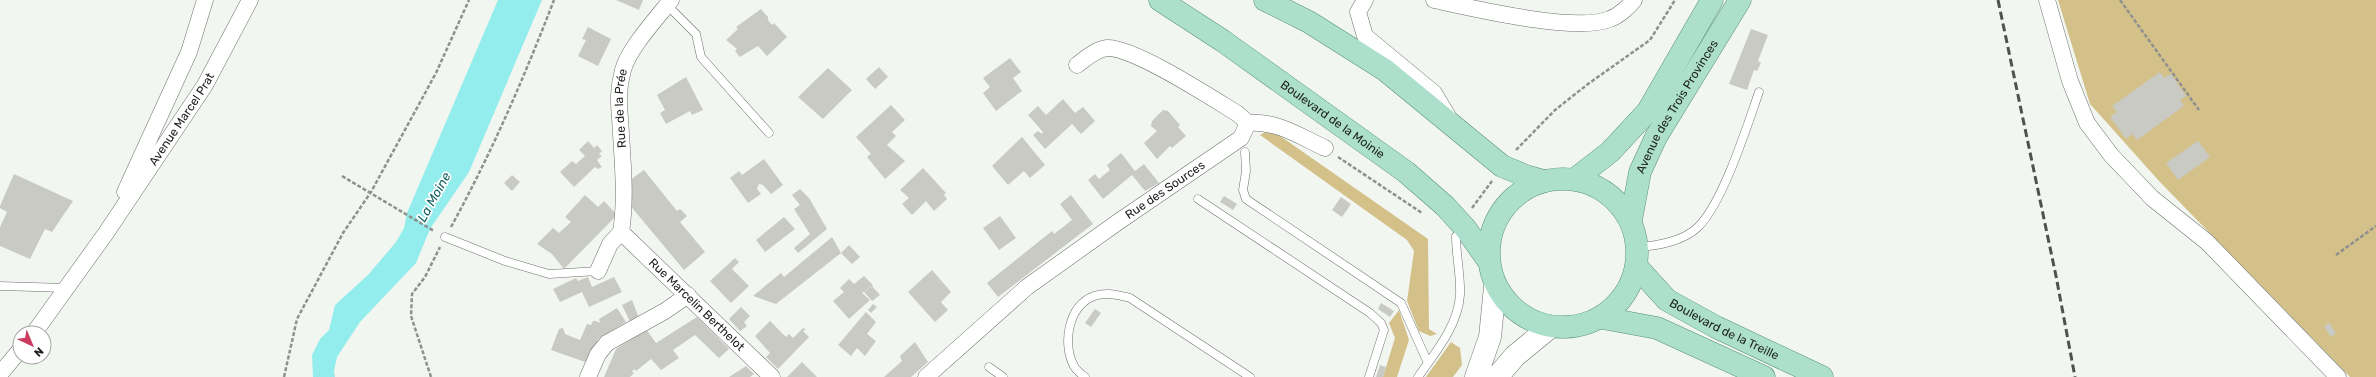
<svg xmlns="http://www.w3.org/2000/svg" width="2376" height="377" viewBox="0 0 2376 377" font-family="Rubik,sans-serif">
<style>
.green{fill:#d4c089}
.water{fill:#93edec}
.building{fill:#c9cac4}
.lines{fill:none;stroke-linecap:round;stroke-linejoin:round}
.lane-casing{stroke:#6d716c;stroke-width:9}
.street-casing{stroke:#6d716c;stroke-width:17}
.secondary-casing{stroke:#6d716c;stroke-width:23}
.primary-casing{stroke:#57907b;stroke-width:23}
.path{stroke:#8e918d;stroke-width:2.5;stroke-dasharray:4 2;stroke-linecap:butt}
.lane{stroke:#fff;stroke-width:8}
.street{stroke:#fff;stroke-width:16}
.secondary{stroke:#fff;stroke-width:22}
.primary{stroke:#ace0cd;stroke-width:22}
.rail{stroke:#4f514e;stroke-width:3;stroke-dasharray:8 4;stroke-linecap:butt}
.labels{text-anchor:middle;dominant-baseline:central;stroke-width:3.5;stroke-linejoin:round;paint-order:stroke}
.street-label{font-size:12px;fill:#202220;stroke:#fff}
.water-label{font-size:13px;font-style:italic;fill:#0f5e5e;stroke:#fff}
</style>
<rect width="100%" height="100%" fill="#f2f6f1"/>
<!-- green -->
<path class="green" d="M2058,0H2376V377H2350L2159,181L2090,104Z
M1270,129L1428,239L1429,329L1437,334L1430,336L1419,331L1407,301L1414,251L1407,240L1260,135Z
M1399,310L1409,340L1397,377H1383L1395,338L1389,323Z
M1451,342L1460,348L1462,365L1453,377H1426Z"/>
<!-- water -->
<path class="water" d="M498,0H542L469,172L430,229L416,263L360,322L337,357L334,371L335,377H313L312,355L320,339L329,330L335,305L368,275L396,242L404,228L407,213Z"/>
<!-- building -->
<path class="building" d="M616,0H643L639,10Z
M761,9L768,17V20L772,25L774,23L787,37L767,56L758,46L740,57L735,51L737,49L726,40L738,29L736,27Z
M588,27L611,39L598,66L578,56L586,40L582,39Z
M1751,29L1768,35L1758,61L1761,63L1757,71L1754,70L1747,90L1729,84Z
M1010,58L1021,72L1013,78L1022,91L996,111L983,93L990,87L983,78Z
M879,67L888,77L875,89L866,79Z
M828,68L852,90L823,119L798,97Z
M2160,72L2164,78L2171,74L2186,96L2180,100L2184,106L2137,140L2132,134L2126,139L2110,117L2117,112L2112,106Z
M686,77L703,110L692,115L690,111L666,124L660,113L665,110L657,95Z
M1063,99L1075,113L1083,107L1095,121L1081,134L1072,124L1045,149L1033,135L1038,131L1042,134L1043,132L1028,115L1038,106L1046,115Z
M891,105L905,120L892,132L896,136L887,145L905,161L885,179L867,157L871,154L856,137Z
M1163,110L1168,111L1180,125L1178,127L1186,136L1172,148L1170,146L1157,159L1144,143L1157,131L1151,126L1152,121Z
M1022,137L1045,165L1030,178L1024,171L1008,185L992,166Z
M588,141L594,148L597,145L602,151L599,154L602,156L597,160L602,167L598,169L595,167L574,187L560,172L572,161L576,164L585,156L579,150Z
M2198,141L2210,157L2178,180L2166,163Z
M1121,153L1135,171L1144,164L1159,183L1145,191L1132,175L1103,199L1088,180L1095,174L1099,179L1110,170L1107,165Z
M764,159L783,185L771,194L763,185L759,184L757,189L761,194L748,203L730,178L739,171L742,175Z
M923,168L946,193L944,195L947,199L934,211L926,201L912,215L902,204L909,198L900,190Z
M644,170L677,211L680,209L687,216L680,222L705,252L684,270L628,203L627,182Z
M14,174L73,201L52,232L45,229L30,259L0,246V227L7,212L0,208V206Z
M512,175L520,182L512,191L504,183Z
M800,189L809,198L827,229L798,253L794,248L810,234L794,209L800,205L792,195Z
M585,195L598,207L604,201L617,215L564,269L552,254L537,244L553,228L559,233L571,222L565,217Z
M1071,195L1093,224L998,297L987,283L1052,231L1054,234L1072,220L1060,204Z
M1224,196L1237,204L1233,210L1220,202Z
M1341,197L1351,204L1342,217L1332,210Z
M1000,216L1016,238L999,250L983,228Z
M784,217L795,229L765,252L756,240Z
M832,237L841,253L776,304L753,296L781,273L784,277Z
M849,245L860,257L852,264L841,253Z
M735,258L739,262L732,269L749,286L731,303L710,281Z
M932,270L951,292L941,302L948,310L935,322L908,292Z
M864,276L873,285L862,293L870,300L849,319L833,301L844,292L840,288L849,279L854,284Z
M588,277L592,287L614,277L622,292L589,307L582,292L560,302L553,289L576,278L578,281Z
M872,286L880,295L872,301L864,292Z
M632,300L639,318L630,322L622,305Z
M1381,303L1394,311L1390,317L1378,309Z
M873,304L877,307L871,313L868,310Z
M741,307L750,316L744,322L747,326L740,331L729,319Z
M617,308L626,322L598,339L588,363L551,350L559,329L563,328L565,334L580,340L587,324L591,325L593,321H596L600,323L599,319Z
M1095,309L1101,313L1091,327L1085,323Z
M866,312L876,322L867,334L876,341L865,356L857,348L851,356L838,345Z
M697,317L729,349L719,358L695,335L673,350L679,358L661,370L651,359L636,371L635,369L632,371L634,373L630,377H604L616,349L646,329L656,343Z
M770,321L786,337L789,334L793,338L803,328L806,329L803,331L809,337L778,369L766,357L770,353L755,336Z
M2329,323L2336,333L2331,337L2324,327Z
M915,342L928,362L911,377H884L902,361L900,356Z
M802,362L817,377H787Z
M1380,365L1386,367L1383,377H1376Z
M746,366L754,374L750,377H729Z"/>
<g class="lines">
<defs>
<path id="lane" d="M667,5L696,34L701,57L769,133
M1245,152L1246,171L1243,190L1246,199L1401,303L1428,363
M1198,199L1370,313L1381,323L1384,330L1369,377
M445,237L505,261L549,274L598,271
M1638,247C1657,246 1684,241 1698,227C1723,203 1747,126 1759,92
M0,286L67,288
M989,367L1003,377
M1085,377C1081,374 1076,370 1074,366C1062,344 1068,306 1094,296C1107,292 1118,295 1130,298L1250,377
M1418,377C1435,353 1458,326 1460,295C1461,276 1456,256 1456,236L1465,230"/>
<g id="street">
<path d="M1365,0L1358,12L1365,36L1434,93L1449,118"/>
<path d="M1434,0C1472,8 1576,33 1610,19C1618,16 1629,7 1634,0"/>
<path d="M2047,0L2070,81L2087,123L2111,155L2152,198L2207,242L2338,377"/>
<path d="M1248,123C1276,120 1301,137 1325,148"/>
<path d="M125,192L189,52L205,0"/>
<path id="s1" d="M621,232C626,200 623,166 621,134C620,110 616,95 623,70C629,48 657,18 671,0"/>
<path id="s2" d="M621,232L772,377"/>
<path d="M598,271L610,244L621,232"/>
<path id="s3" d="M34,333L106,233L205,85L250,0"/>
<path d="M0,374L20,350"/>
<path d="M588,377L598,354L607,343L665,311L688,295"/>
<path id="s4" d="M926,377L1027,287L1118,222L1241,138L1248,123L1238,114C1212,98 1134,47 1107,48C1096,49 1085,59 1077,65"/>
</g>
<path id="secondary" d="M1476,377L1490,337L1495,287
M1497,377L1515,356L1549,328"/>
<g id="primary">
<path id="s5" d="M1160,0L1223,41L1406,172L1445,206L1466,229L1487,259"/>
<path d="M1265,0L1309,22L1385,70L1502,166L1526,176L1544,181"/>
<circle cx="1563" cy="253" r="74"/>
<path d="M1575,179L1610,152L1648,111L1712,0"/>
<path id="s6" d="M1631,220L1640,172L1656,137L1740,0"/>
<path id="s7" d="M1637,267L1667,300L1716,327L1822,377"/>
<path d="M1603,318L1657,328L1764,377"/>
</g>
</defs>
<!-- lane casing -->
<use href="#lane" class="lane-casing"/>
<!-- street casing -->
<use href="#street" class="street-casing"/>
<!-- secondary casing -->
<use href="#secondary" class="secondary-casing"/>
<!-- primary casing -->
<use href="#primary" class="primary-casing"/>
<!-- path -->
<path class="path" d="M2120,0L2199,110
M1516,150L1555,110L1588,84L1650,40L1675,0
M1338,157L1422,213
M342,176L434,231
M1472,208L1492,181
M451,227C491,154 524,78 554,0
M2336,255L2376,226
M284,377L297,319L343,233L371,192L436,73L469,0
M431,377L411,316L412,294L425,277L440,247"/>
<!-- lane -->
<use href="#lane" class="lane"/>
<!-- street -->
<use href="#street" class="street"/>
<!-- secondary -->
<use href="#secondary" class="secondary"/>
<!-- primary -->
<use href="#primary" class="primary"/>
<!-- rail -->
<path class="rail" d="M1998,0L2056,276L2075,377"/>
</g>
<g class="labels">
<!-- street labels -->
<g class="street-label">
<text stroke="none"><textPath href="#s6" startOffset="124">Avenue des Trois Provinces</textPath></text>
<text stroke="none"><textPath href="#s1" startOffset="124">Rue de la Prée</textPath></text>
<text stroke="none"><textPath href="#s3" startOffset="260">Avenue Marcel Prat</textPath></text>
<text stroke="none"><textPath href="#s5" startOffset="210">Boulevard de la Moinie</textPath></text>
<text stroke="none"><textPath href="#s4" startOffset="304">Rue des Sources</textPath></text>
<text stroke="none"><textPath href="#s2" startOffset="105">Rue Marcelin Berthelot</textPath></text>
<text stroke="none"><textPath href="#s7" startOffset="109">Boulevard de la Treille</textPath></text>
</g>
<!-- water labels -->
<g class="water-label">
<text transform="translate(434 197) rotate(-61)">La Moine</text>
</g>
</g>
<!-- north arrow -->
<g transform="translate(32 345) rotate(136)"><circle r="19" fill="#ffffff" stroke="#a6a7a6"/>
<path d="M0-3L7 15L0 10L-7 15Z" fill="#cc3c5f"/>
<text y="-6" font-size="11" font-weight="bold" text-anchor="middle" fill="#202220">N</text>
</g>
</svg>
